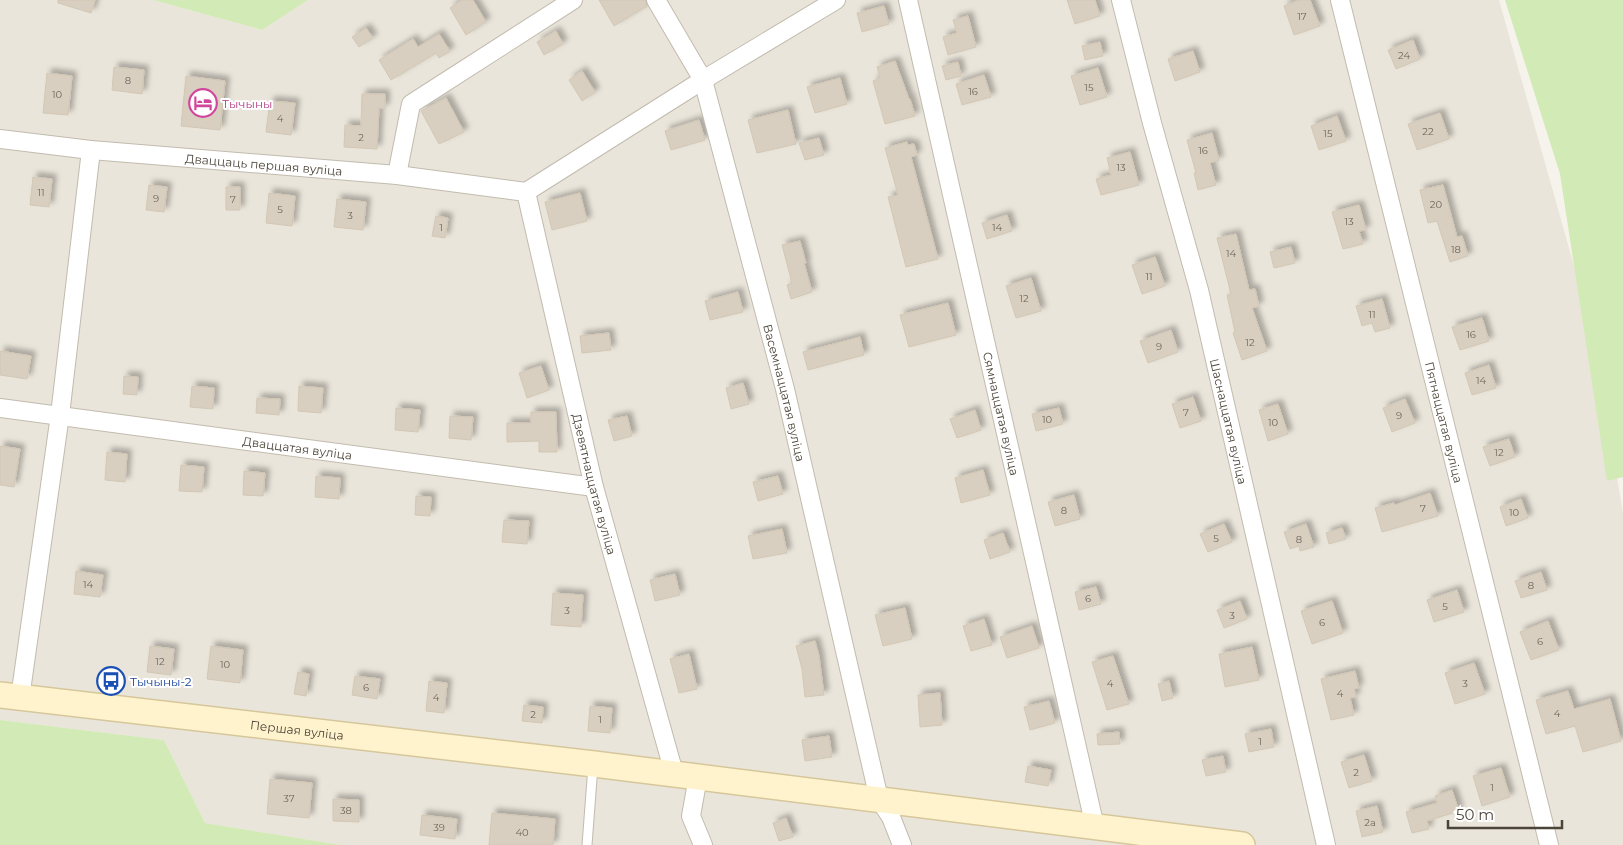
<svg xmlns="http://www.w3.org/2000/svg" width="1623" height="845" viewBox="0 0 1623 845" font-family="Montserrat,sans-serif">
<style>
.residential{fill:#eae5da}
.green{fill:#d2eab5}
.building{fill:#d8cfc1;stroke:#d3c7b4;filter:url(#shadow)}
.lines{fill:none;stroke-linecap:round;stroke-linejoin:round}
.service-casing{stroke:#c2bbae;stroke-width:11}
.minor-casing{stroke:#c2bbae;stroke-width:20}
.secondary-casing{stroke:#d6c79b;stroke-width:28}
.service{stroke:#fff;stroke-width:9}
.minor{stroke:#fff;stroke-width:18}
.secondary{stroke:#fff3cd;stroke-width:25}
.labels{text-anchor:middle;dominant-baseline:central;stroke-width:4;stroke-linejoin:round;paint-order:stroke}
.number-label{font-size:10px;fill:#6e675b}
.hotel-label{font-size:12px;fill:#b23c85;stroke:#fff;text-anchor:start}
.street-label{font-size:12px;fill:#4b4439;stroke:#fff}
.transit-label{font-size:12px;fill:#164399;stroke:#fff;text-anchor:start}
</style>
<defs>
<filter id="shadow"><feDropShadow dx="4.5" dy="-4.5" stdDeviation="2.5" flood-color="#0004"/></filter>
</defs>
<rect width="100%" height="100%" fill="#f6f3ec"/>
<!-- residential -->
<path class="residential" d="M0,0H153L262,30L308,0H1499L1593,333L1623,513V845H341L205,823L164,740L0,720Z"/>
<!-- green -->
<path class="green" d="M153,0H308L262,30Z
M1505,0H1623V477L1607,481L1560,174Z
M0,720L164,740L205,823L341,845H0Z"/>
<!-- building -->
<path class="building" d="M58,0H95L91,13L58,3Z
M462,0H473L486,22L466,35L450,8Z
M599,0H645L647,6L614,26Z
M1067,0H1095L1100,16L1075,24Z
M1299,0H1310L1320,26L1294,35L1284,6Z
M884,6L889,24L862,32L857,13Z
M968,16L976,47L948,55L943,37L957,33L953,20Z
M366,28L373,38L359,47L352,37Z
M556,31L563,44L544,55L537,42Z
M439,34L450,51L439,58L436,53L391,80L379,60L413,39L418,47Z
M1413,40L1420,59L1396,69L1388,50Z
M1100,42L1103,56L1085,60L1082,46Z
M1193,51L1200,72L1175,81L1168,59Z
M895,61L909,99H910L915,116L885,124L873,81L880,78L877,67Z
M958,62L961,76L946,80L942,66Z
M114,67L144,70L142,94L112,90Z
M1098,68L1107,97L1080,105L1071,76Z
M582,71L595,92L582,101L569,80Z
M47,73L72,76L68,115L43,113Z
M984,75L991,97L962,105L956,84Z
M186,76L225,81L220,130L181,126Z
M840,78L847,104L815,113L807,87Z
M362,94H385V108H379L377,149L344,147L345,125L361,126Z
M446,98L464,132L439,144L421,111Z
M270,101L295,103L291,135L266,132Z
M788,110L796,144L757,153L748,120Z
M1440,113L1449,139L1417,150L1408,124Z
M1337,116L1346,141L1319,150L1311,126Z
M699,120L705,140L671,150L665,131Z
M1212,133L1219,160L1210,163L1216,185L1198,190L1194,173H1196L1187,140Z
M819,138L824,155L805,160L799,143Z
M907,142L908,145L914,144L917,155L911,157L938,259L906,267L888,197L898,195L885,148Z
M1130,152L1139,185L1101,195L1096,179L1111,175L1107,158Z
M33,177L52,179L49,207L30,205Z
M149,185L167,187L164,212L146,210Z
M1443,185L1457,237L1462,236L1468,256L1450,262L1437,221L1428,223L1420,190Z
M226,187H240V210H226Z
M269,193L295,196L292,226L266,223Z
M580,193L587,221L552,230L545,202Z
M337,199L366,202L363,230L334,227Z
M1359,205L1366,230L1359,231L1363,244L1343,249L1332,212Z
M1007,215L1012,231L987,239L982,223Z
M436,216L448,218L445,238L432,236Z
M1236,234L1249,290L1255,289L1259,306L1252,308L1267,351L1242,360L1233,333L1235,332L1227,295L1231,294L1217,238Z
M800,241L806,263H804L812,292L791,299L787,285L792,283L782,245Z
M1291,247L1295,263L1274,268L1270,252Z
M1155,257L1165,286L1142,294L1132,265Z
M1031,278L1041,311L1016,318L1006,286Z
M738,292L743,312L710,320L705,301Z
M1382,299L1390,328L1375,332L1372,323L1362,326L1356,306Z
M948,303L956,335L909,347L900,315Z
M1482,318L1489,341L1460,350L1452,327Z
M1171,330L1178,352L1148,363L1140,341Z
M609,333L611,350L582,353L580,336Z
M860,337L864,355L808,370L803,352Z
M0,351L31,356L27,379L0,375Z
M1489,365L1496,388L1472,395L1465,373Z
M541,366L549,390L527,398L519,373Z
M124,376L138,377L137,395L123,394Z
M743,383L749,404L731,409L726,388Z
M192,386L214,388L213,409L190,407Z
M299,386L323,388L321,413L298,411Z
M1193,397L1201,421L1180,428L1172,404Z
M257,398L280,399L279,415L256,413Z
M1405,399L1415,423L1392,432L1383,408Z
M1278,404L1288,434L1268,441L1259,410Z
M396,408L420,410L418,432L395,430Z
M1059,408L1063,424L1036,431L1032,414Z
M975,410L981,430L957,438L950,419Z
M531,412H556L557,452H539V441L507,442V423H531Z
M450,416L473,417L471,440L449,438Z
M627,416L632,436L614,441L608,420Z
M1509,439L1515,457L1490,466L1483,447Z
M0,446L20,449L14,487L0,485Z
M107,452L127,454L125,482L105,480Z
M181,465L204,467L202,492L179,491Z
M983,470L990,495L961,503L955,478Z
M244,471L265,473L263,496L243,495Z
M316,476L340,478L339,499L315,497Z
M778,476L783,494L758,501L753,482Z
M1430,493L1438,516L1382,532L1375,508L1394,503L1395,505Z
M1074,495L1080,519L1055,526L1048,502Z
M416,496L431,497L430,516L415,515Z
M1521,499L1528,518L1506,526L1500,507Z
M504,520L529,521L527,544L502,542Z
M1224,524L1232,542L1208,552L1200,534Z
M1306,524L1314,547L1300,551L1299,546L1290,549L1284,532Z
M1342,528L1346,539L1329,544L1326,533Z
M782,529L787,553L753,559L748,536Z
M1003,533L1010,552L990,559L984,540Z
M76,571L103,575L100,597L74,594Z
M1541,572L1547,590L1521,598L1515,581Z
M675,574L680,595L655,601L650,580Z
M1096,587L1101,604L1079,610L1075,592Z
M1457,590L1464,612L1434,622L1427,600Z
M553,593L583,595L581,627L551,625Z
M1240,601L1247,619L1224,628L1217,610Z
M1332,601L1343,633L1312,644L1301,611Z
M905,608L912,639L883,646L875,615Z
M984,619L992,645L971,651L963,626Z
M1548,621L1559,650L1531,660L1520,632Z
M1032,626L1039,648L1007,658L1000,637Z
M815,641L819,656L824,695L805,697L802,669L796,646Z
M150,646L174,649L171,675L147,672Z
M211,646L243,650L240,683L207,679Z
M1252,647L1259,680L1225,687L1219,654Z
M689,654L697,689L679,693L670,659Z
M1113,656L1129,704L1107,710L1092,662Z
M1474,663L1485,694L1455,704L1445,673Z
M1355,671L1359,688L1354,689L1356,697L1350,698L1354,715L1331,720L1321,679Z
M298,672L309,674L306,696L294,694Z
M355,676L380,679L377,699L352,695Z
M429,681L447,683L444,713L426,711Z
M1169,681L1173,698L1162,701L1158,684Z
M1568,691L1574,709L1610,699L1621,741L1583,752L1575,726L1546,734L1536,700Z
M940,693L942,725L920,727L918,695Z
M1049,701L1055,723L1030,730L1024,707Z
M524,705L543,707L542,723L522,721Z
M590,706L612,708L610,733L588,731Z
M1271,729L1274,747L1249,752L1245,734Z
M1119,732L1120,744L1098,745L1097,734Z
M829,736L832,757L805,761L802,740Z
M1364,755L1372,781L1349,788L1341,762Z
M1223,756L1226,772L1206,776L1202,760Z
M1028,766L1051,770L1048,786L1025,782Z
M1501,768L1510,797L1482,806L1473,776Z
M270,779L312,783L309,818L267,814Z
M1452,790L1459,811L1427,821L1429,829L1412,833L1406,812L1437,803L1435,796Z
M333,799L359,800V822L333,821Z
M1377,806L1383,832L1362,837L1356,811Z
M492,813L555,819L553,845H489Z
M422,815L457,819L455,839L420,835Z
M786,818L793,837L779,841L773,823Z"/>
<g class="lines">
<defs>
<path id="service" d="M587,845L593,766"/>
<g id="minor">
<path id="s1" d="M656,0L703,80L785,389L879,799L891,817L902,845"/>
<path id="s2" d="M908,0L1095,827"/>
<path id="s3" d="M1121,0L1152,123L1199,290L1326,845"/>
<path id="s4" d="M1340,0L1549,845"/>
<path id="s5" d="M0,139L91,150L397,175L526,192"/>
<path d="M397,175L411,104L573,0"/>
<path id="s6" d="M526,192L594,487L674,773"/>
<path d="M526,192L703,80L836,0"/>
<path id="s7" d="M0,408L594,487"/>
<path d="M20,698L60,415L91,150"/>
<path d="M698,777L691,816L703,845"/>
</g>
<g id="secondary">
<path id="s8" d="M0,695L594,764L1242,845"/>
</g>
</defs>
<!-- service casing -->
<use href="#service" class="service-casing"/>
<!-- minor casing -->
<use href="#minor" class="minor-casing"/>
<!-- secondary casing -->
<use href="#secondary" class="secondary-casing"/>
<!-- service -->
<use href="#service" class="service"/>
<!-- minor -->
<use href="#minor" class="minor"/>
<!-- secondary -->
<use href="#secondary" class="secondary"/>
</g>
<!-- icons -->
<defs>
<symbol id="hotel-ring" viewBox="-11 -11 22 22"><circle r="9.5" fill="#fff" stroke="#d1479c" stroke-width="1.5"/><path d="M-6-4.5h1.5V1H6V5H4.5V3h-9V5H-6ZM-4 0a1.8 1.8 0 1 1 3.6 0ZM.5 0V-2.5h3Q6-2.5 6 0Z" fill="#d1479c"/></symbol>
<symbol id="bus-ring" viewBox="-11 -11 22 22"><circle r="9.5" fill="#fff" stroke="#1a4fb4" stroke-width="1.5"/><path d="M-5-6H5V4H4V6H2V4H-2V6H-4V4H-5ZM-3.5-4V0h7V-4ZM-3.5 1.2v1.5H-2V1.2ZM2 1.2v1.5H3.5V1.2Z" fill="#1a4fb4"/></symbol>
</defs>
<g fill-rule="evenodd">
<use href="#hotel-ring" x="187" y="87" width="32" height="32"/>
<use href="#bus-ring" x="95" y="665" width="32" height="32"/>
</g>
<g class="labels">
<!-- number labels -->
<g class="number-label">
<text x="1302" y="16">17</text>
<text x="1404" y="55">24</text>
<text x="128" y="80">8</text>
<text x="1089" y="87">15</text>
<text x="973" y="91">16</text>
<text x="57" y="94">10</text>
<text x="280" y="118">4</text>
<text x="1428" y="131">22</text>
<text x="1328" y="133">15</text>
<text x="361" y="137">2</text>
<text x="1203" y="150">16</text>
<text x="1121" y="167">13</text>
<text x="41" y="192">11</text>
<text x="156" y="198">9</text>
<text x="233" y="199">7</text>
<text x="1436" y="204">20</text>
<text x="280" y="209">5</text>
<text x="350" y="215">3</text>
<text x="1349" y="221">13</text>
<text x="441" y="227">1</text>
<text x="997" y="227">14</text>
<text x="1456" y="249">18</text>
<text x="1231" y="253">14</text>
<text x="1149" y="276">11</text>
<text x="1024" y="298">12</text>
<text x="1372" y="314">11</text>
<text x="1471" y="334">16</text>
<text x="1250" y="342">12</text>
<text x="1159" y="346">9</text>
<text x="1481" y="380">14</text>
<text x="1186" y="412">7</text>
<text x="1399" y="415">9</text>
<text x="1047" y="419">10</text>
<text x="1273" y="422">10</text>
<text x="1499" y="452">12</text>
<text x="1423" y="508">7</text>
<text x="1064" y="510">8</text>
<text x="1514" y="512">10</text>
<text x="1216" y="538">5</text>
<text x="1299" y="539">8</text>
<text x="88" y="584">14</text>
<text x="1531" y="585">8</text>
<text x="1088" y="598">6</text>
<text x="1445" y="606">5</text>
<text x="567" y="610">3</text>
<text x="1232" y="615">3</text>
<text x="1322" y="622">6</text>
<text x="1540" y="641">6</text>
<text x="160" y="661">12</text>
<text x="225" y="664">10</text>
<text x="1110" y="683">4</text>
<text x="1465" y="683">3</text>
<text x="366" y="687">6</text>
<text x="1340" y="693">4</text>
<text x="436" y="697">4</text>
<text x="1557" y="713">4</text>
<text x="533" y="714">2</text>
<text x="600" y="719">1</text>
<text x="1260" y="741">1</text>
<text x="1356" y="772">2</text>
<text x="1492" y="787">1</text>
<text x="289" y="798">37</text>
<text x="346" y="810">38</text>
<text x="1370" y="822">2а</text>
<text x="439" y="827">39</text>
<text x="522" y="832">40</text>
</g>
<!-- hotel labels -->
<g class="hotel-label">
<text x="222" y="103">Тычыны</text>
</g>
<!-- street labels -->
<g class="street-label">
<text stroke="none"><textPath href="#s5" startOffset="265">Дваццаць першая вуліца</textPath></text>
<text stroke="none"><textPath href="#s1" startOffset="416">Васемнаццатая вуліца</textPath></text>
<text stroke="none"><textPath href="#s2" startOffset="424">Сямнаццатая вуліца</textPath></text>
<text stroke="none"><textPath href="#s3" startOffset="435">Шаснаццатая вуліца</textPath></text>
<text stroke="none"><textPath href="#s4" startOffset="435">Пятнаццатая вуліца</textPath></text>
<text stroke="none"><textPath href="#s7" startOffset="300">Дваццатая вуліца</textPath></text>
<text stroke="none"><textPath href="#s6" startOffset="300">Дзевятнаццатая вуліца</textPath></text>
<text stroke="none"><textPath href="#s8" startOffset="299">Першая вуліца</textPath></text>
</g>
<!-- transit labels -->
<g class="transit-label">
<text x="130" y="681">Тычыны-2</text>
</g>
</g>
<!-- scale -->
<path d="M1448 820v8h114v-8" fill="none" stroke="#4b4439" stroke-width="2.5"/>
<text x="1456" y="820" font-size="15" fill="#4b4439" stroke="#ffffff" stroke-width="4" paint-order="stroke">50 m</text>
</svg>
